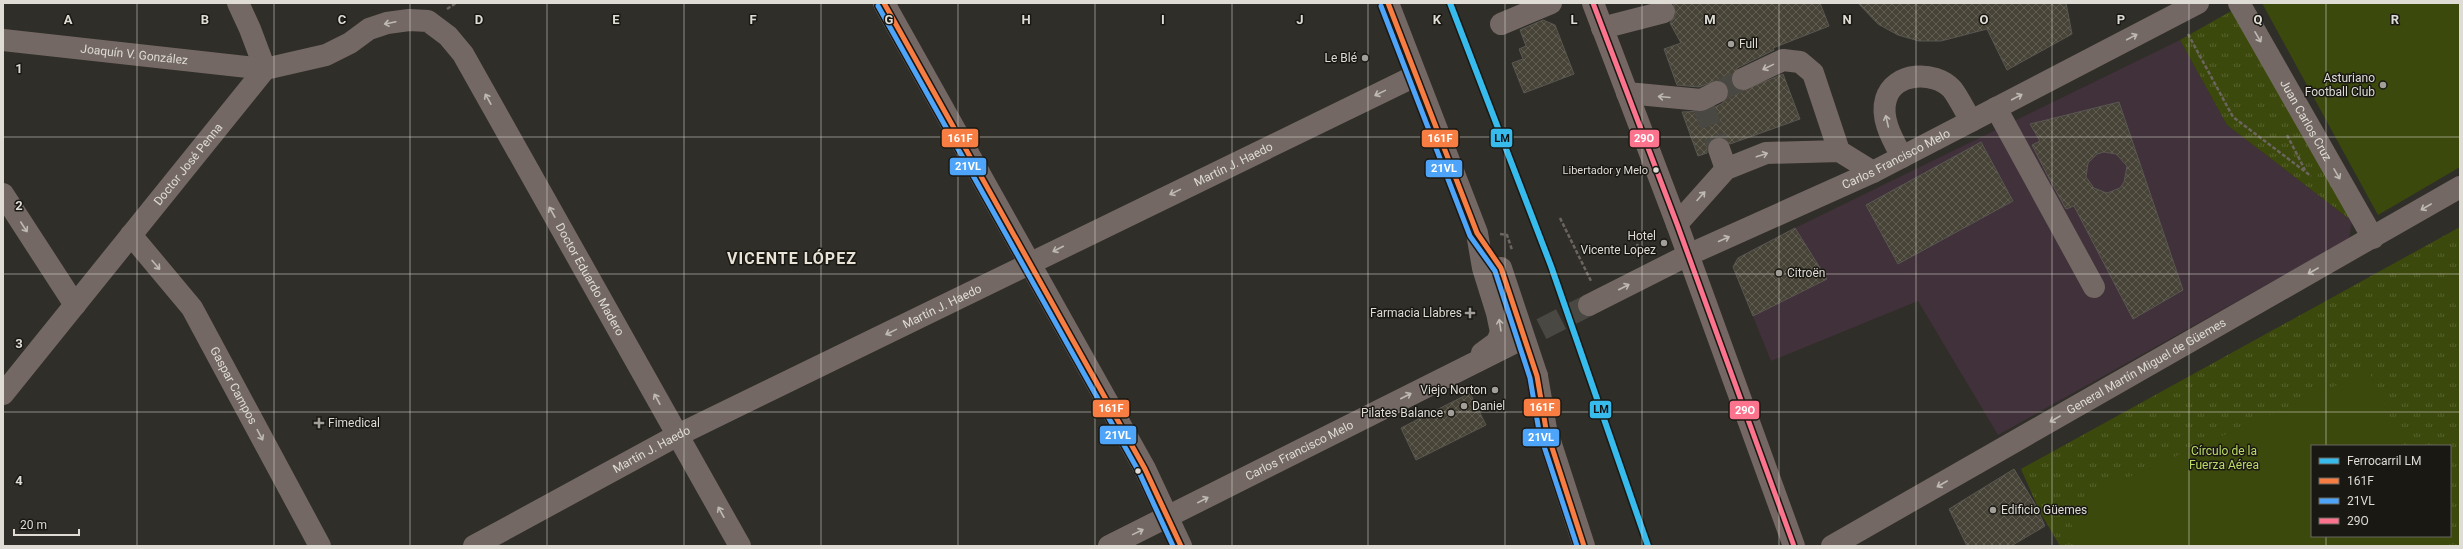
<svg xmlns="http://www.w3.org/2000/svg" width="2463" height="549" viewBox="0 0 2463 549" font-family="Roboto,sans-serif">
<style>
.commercial{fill:#40313a}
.grass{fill:url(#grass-tufts);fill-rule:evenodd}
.pitch{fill:#3c490c}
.building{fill:url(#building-cross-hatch);stroke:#595752;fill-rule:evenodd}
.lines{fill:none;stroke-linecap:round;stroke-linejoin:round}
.minor-tunnel{stroke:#4a4842;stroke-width:22;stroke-dasharray:22 11;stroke-linecap:butt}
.path{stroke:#6b645f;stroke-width:2.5;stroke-dasharray:4 2;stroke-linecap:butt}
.minor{stroke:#746864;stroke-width:22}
.major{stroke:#756763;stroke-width:22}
.minor-bridge{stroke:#746864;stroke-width:22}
.bus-1-casing{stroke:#1a1813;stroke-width:8}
.bus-2-casing{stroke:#1a1813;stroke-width:8}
.bus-3-casing{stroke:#1a1813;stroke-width:8}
.bus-1{stroke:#f77d43;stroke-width:5}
.bus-2{stroke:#4da4f9;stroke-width:5}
.bus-3{stroke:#fc738d;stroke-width:5}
.rail-1-casing{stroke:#1a1813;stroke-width:9}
.rail-1{stroke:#37bbed;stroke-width:6}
.oneway{stroke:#beb9b3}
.grid{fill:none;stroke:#dedcd5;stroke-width:1;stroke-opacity:0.55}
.poi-dot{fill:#a19f98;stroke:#1a1813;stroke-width:1.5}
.bus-dot{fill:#dedcd5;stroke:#1a1813;stroke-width:1.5}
.labels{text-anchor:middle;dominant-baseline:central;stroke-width:3;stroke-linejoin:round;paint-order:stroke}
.bus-label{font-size:11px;fill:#dedcd5;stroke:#1a1813;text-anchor:end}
.poi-label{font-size:12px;fill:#dedcd5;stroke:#1a1813;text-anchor:end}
.street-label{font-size:12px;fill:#dedcd5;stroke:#1a1813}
.park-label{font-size:12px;fill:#bcdb65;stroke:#1a1813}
.district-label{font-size:16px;font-weight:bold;letter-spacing:1px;fill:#e8e3d6;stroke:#1a1813}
.grid-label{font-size:13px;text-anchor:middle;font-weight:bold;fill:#dedcd5;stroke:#1a1813;stroke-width:3;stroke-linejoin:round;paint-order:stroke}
.line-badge{stroke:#1a1813;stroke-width:1.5}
.badge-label{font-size:11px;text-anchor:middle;font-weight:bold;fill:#fff}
.pale-badge-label{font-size:11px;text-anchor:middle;font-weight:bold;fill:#111}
</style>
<defs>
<pattern id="grass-tufts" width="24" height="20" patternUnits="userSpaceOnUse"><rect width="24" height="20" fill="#3c490c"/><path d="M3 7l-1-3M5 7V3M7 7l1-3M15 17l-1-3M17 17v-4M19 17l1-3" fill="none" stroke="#58632e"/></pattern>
<pattern id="building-cross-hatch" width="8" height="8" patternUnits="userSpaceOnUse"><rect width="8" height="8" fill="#474337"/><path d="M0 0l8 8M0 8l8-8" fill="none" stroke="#615e53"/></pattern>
</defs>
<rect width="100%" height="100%" fill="#302e28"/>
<!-- commercial -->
<path class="commercial" d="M2180,40L2227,125L2352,221L2349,239L1998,435L1918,301L1771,361L1733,267L1738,258L1795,228Z"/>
<!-- grass -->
<path class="grass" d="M2233,10L2352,221L2227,125L2180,40Z
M2460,227V546H2060L2040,512L2021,469ZM2312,446H2450V536H2312Z"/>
<!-- pitch -->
<path class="pitch" d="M2262,3H2460V167L2378,215Z
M2460,274V315L2445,280Z
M2369,371L2403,446H2312V536H2443L2447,546H2081L2063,506Z"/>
<!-- building -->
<path class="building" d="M1673,3H1820L1829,26L1773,48L1774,50L1737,68L1731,78L1736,89L1742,91L1783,74L1800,119L1730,144L1722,137H1715L1707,146V153L1698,156L1682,112L1707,111L1723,103L1729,92L1728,86L1718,80L1699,87L1677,85L1664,49L1681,43L1670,23L1676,15Z
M1858,3H2066L2072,34L2007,70L1987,29L1941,41H1919L1898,35L1878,24Z
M1543,20L1555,25L1574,74L1524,93L1512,63L1523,59L1519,49L1526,46L1520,30Z
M2119,102L2183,290L2133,319L2074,206L2066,209L2050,180L2032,145L2040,141L2030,124ZM2104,152L2116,154L2127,166L2124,182L2120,188L2107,193L2094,188L2086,177L2088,163L2097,154Z
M1981,142L2013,201L1898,264L1866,205Z
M1795,228L1827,279L1753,316L1733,267L1738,258Z
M1470,393L1486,425L1416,460L1401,428Z
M2014,469L2035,504L2045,526L2011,546H1967L1949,509Z"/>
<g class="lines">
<!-- minor-tunnel -->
<path class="minor-tunnel" d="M1717,92L1743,79
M1703,105L1719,149
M1512,344L1589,305"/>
<!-- path -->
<path class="path" d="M447,9L456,3
M2188,34L2233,117L2311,176
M2287,135L2305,170
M1560,218L1591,281
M1500,234L1507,235L1512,250
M1637,244L1641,255"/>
<!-- minor -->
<g class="minor">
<path d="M238,3L250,29L265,69"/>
<path d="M884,3L1145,469L1181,546"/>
<path d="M1388,3L1477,233L1483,268L1497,313L1501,332L1497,342L1482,353"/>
<path id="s1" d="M2239,3L2373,238"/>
<path d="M1501,24L1551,3"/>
<path d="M1602,28L1664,12"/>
<path id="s2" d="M3,40L265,69L326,55L350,43L369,29L387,23L409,20L428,21L448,36L463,54L740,546"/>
<path d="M1743,79L1783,60L1800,62L1813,73L1839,151"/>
<path d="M1627,93L1701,100L1717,92"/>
<path d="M1996,108L2094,287"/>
<path d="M1719,149L1726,169"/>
<path d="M1902,157C1893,140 1880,119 1886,99C1894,72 1934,70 1952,89C1959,98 1965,111 1971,121"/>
<path d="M3,194L75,305"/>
<path d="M1677,224L1726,169L1766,153L1839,151L1873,172"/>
<path id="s3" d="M131,235L192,308L320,546"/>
<path id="s4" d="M1589,305L1688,255L1873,172L2198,3"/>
<path d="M1537,376L1546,429L1584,546"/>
<path id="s5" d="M3,394L265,69"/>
<path id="s6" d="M474,546L678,435L1415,76"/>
<path id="s7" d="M1109,546L1512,344"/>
<path id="s8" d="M1832,546L2460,187"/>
</g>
<!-- major -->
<path class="major" d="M1593,3L1677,224L1794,546"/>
<!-- minor-bridge -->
<path class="minor-bridge" d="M1501,268L1537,376"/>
<defs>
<path id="bus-1" d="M884,3L1145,469L1181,546
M1388,3L1477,233L1501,268L1537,376L1546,429L1584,546"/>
<path id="bus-2" d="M878,6L1139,472L1173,546
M1381,6L1470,236L1495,271L1530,378L1539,431L1577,546"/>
<path id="bus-3" d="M1593,3L1677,224L1794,546"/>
</defs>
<!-- bus-1 casing -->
<use href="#bus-1" class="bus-1-casing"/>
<!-- bus-2 casing -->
<use href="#bus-2" class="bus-2-casing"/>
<!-- bus-3 casing -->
<use href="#bus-3" class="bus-3-casing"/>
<!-- bus-1 -->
<use href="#bus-1" class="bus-1"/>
<!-- bus-2 -->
<use href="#bus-2" class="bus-2"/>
<!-- bus-3 -->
<use href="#bus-3" class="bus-3"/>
<defs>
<path id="rail-1" d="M1450,3L1551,266L1648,546"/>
</defs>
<!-- rail-1 casing -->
<use href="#rail-1" class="rail-1-casing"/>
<!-- rail-1 -->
<use href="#rail-1" class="rail-1"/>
</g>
<!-- one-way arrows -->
<defs><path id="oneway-shaft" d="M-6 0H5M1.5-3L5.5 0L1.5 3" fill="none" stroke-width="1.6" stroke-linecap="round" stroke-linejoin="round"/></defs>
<g class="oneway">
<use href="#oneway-shaft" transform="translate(390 23) rotate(168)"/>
<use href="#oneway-shaft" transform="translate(2132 37) rotate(-28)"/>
<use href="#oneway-shaft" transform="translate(2258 37) rotate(60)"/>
<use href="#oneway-shaft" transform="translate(1768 67) rotate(154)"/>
<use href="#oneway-shaft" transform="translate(1380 93) rotate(154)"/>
<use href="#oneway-shaft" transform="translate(1664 97) rotate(-175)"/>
<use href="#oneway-shaft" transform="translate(2017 97) rotate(-28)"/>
<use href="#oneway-shaft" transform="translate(488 99) rotate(-119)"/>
<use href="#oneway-shaft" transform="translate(1887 121) rotate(-103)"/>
<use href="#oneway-shaft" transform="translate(1762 155) rotate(-18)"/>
<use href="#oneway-shaft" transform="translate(2337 174) rotate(60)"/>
<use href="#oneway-shaft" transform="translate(1175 192) rotate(154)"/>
<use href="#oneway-shaft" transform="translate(1701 196) rotate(-48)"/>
<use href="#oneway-shaft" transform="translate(2426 207) rotate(150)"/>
<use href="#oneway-shaft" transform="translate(552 212) rotate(-119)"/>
<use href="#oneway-shaft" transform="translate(24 227) rotate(57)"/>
<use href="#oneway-shaft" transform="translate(1724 239) rotate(-24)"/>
<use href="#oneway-shaft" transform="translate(1058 249) rotate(153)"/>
<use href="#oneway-shaft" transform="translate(156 265) rotate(49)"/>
<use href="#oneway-shaft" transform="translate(2313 271) rotate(150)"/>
<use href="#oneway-shaft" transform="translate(1624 287) rotate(-27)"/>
<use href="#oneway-shaft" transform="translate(1500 325) rotate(-99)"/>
<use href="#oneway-shaft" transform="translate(891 332) rotate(154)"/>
<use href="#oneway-shaft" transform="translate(1406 396) rotate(-27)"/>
<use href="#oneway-shaft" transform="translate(657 399) rotate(-119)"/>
<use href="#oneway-shaft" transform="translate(2055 419) rotate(150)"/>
<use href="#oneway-shaft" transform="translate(260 435) rotate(62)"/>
<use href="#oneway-shaft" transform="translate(1942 484) rotate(150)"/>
<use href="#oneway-shaft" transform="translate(1203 500) rotate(-27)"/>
<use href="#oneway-shaft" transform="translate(721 512) rotate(-119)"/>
<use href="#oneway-shaft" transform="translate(1138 532) rotate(-26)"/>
</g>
<!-- grid -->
<path class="grid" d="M137,3V546M274,3V546M410,3V546M547,3V546M684,3V546M821,3V546M958,3V546M1095,3V546M1232,3V546M1368,3V546M1505,3V546M1642,3V546M1779,3V546M1916,3V546M2052,3V546M2189,3V546M2326,3V446M3,137H2460M3,274H2460M3,412H2460M2326,536V546"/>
<!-- markers -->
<g class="poi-dot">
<circle cx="1731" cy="44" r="4"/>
<circle cx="1365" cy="58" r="4"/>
<circle cx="2383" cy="85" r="4"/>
<circle cx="1664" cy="243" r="4"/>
<circle cx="1779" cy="273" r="4"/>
<path d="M1468 307h4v4h4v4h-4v4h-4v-4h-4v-4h4z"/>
<circle cx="1495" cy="390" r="4"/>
<circle cx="1464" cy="406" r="4"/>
<circle cx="1451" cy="413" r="4"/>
<path d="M317 417h4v4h4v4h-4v4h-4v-4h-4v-4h4z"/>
<circle cx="1993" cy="510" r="4"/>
</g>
<g class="bus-dot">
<circle cx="1656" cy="170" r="3.5"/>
<circle cx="1138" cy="471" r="3.5"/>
</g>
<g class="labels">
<!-- bus labels -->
<g class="bus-label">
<text x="1648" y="170">Libertador y Melo</text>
</g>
<!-- poi labels -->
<g class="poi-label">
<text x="1739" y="44" text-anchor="start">Full</text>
<text x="1357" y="58">Le Blé</text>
<text x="2375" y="78">Asturiano<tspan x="2375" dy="14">Football Club</tspan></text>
<text x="1656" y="236">Hotel<tspan x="1656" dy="14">Vicente Lopez</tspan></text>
<text x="1787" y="273" text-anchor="start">Citroën</text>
<text x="1462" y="313">Farmacia Llabres</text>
<text x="1487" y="390">Viejo Norton</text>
<text x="1472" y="406" text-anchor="start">Daniel</text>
<text x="1443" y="413">Pilates Balance</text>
<text x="328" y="423" text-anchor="start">Fimedical</text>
<text x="2001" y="510" text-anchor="start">Edificio Güemes</text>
</g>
<!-- street labels -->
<g class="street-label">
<text stroke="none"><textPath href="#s2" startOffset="132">Joaquín V. González</textPath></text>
<text stroke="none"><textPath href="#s1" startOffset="135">Juan Carlos Cruz</textPath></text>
<text stroke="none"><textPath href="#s4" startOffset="340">Carlos Francisco Melo</textPath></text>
<text stroke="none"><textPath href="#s5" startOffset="295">Doctor José Penna</textPath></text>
<text stroke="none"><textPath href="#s6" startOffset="850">Martín J. Haedo</textPath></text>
<text stroke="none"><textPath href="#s2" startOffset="744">Doctor Eduardo Madero</textPath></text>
<text stroke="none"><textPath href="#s6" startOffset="526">Martín J. Haedo</textPath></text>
<text stroke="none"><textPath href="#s8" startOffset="362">General Martín Miguel de Güemes</textPath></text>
<text stroke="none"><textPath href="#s3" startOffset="183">Gaspar Campos</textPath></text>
<text stroke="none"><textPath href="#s6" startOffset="202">Martín J. Haedo</textPath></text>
<text stroke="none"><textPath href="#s7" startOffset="213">Carlos Francisco Melo</textPath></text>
</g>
<!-- park labels -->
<g class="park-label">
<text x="2224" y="451">Círculo de la<tspan x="2224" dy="14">Fuerza Aérea</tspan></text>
</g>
<!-- district labels -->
<g class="district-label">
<text x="792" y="258">VICENTE LÓPEZ</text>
</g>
</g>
<g class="grid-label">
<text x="68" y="24">A</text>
<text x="205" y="24">B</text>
<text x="342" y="24">C</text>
<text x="479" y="24">D</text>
<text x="616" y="24">E</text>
<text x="753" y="24">F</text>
<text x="889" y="24">G</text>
<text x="1026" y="24">H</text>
<text x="1163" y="24">I</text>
<text x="1300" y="24">J</text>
<text x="1437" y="24">K</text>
<text x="1574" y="24">L</text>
<text x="1710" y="24">M</text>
<text x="1847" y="24">N</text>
<text x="1984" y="24">O</text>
<text x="2121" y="24">P</text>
<text x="2258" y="24">Q</text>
<text x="2395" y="24">R</text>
<text x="19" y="73">1</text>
<text x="19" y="210">2</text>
<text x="19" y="348">3</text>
<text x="19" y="485">4</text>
</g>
<g class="line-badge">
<rect x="1490" y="128" width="23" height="20" rx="4" fill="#37bbed"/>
<rect x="941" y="128" width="38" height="20" rx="4" fill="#f77d43"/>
<rect x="1421" y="129" width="38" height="19" rx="4" fill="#f77d43"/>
<rect x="1629" y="129" width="31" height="19" rx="4" fill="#fc738d"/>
<rect x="949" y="157" width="38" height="19" rx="4" fill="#4da4f9"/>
<rect x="1425" y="159" width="38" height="19" rx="4" fill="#4da4f9"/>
<rect x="1523" y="398" width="38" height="19" rx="4" fill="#f77d43"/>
<rect x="1092" y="399" width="38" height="19" rx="4" fill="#f77d43"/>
<rect x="1589" y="400" width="23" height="19" rx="4" fill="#37bbed"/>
<rect x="1729" y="400" width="31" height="20" rx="4" fill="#fc738d"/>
<rect x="1099" y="425" width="38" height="20" rx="4" fill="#4da4f9"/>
<rect x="1522" y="428" width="38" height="19" rx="4" fill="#4da4f9"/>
</g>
<g class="badge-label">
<text x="960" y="142">161F</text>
<text x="1440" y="142">161F</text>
<text x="1644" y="142">29O</text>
<text x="968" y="170">21VL</text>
<text x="1444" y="172">21VL</text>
<text x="1542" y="411">161F</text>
<text x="1111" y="412">161F</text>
<text x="1745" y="414">29O</text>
<text x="1118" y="439">21VL</text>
<text x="1541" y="441">21VL</text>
</g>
<g class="pale-badge-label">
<text x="1502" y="142">LM</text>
<text x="1601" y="413">LM</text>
</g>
<!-- border -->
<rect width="2463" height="549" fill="none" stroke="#dedcd5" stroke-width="8"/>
<!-- legend -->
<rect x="2311" y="445" width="140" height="92" fill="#1a1813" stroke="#686661"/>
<rect x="2319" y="458" width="20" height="6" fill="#37bbed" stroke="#686661"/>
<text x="2347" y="465" font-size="12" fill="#dedcd5">Ferrocarril LM</text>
<rect x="2319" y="478" width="20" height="6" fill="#f77d43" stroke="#686661"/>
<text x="2347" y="485" font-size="12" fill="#dedcd5">161F</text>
<rect x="2319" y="498" width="20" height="6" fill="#4da4f9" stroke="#686661"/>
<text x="2347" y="505" font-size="12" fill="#dedcd5">21VL</text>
<rect x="2319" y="518" width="20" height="6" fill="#fc738d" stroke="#686661"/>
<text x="2347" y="525" font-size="12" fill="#dedcd5">29O</text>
<!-- scale -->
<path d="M14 529v6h65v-6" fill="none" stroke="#dedcd5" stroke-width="2"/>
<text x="20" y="529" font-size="12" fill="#dedcd5" stroke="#1a1813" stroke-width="3" paint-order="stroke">20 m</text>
</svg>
